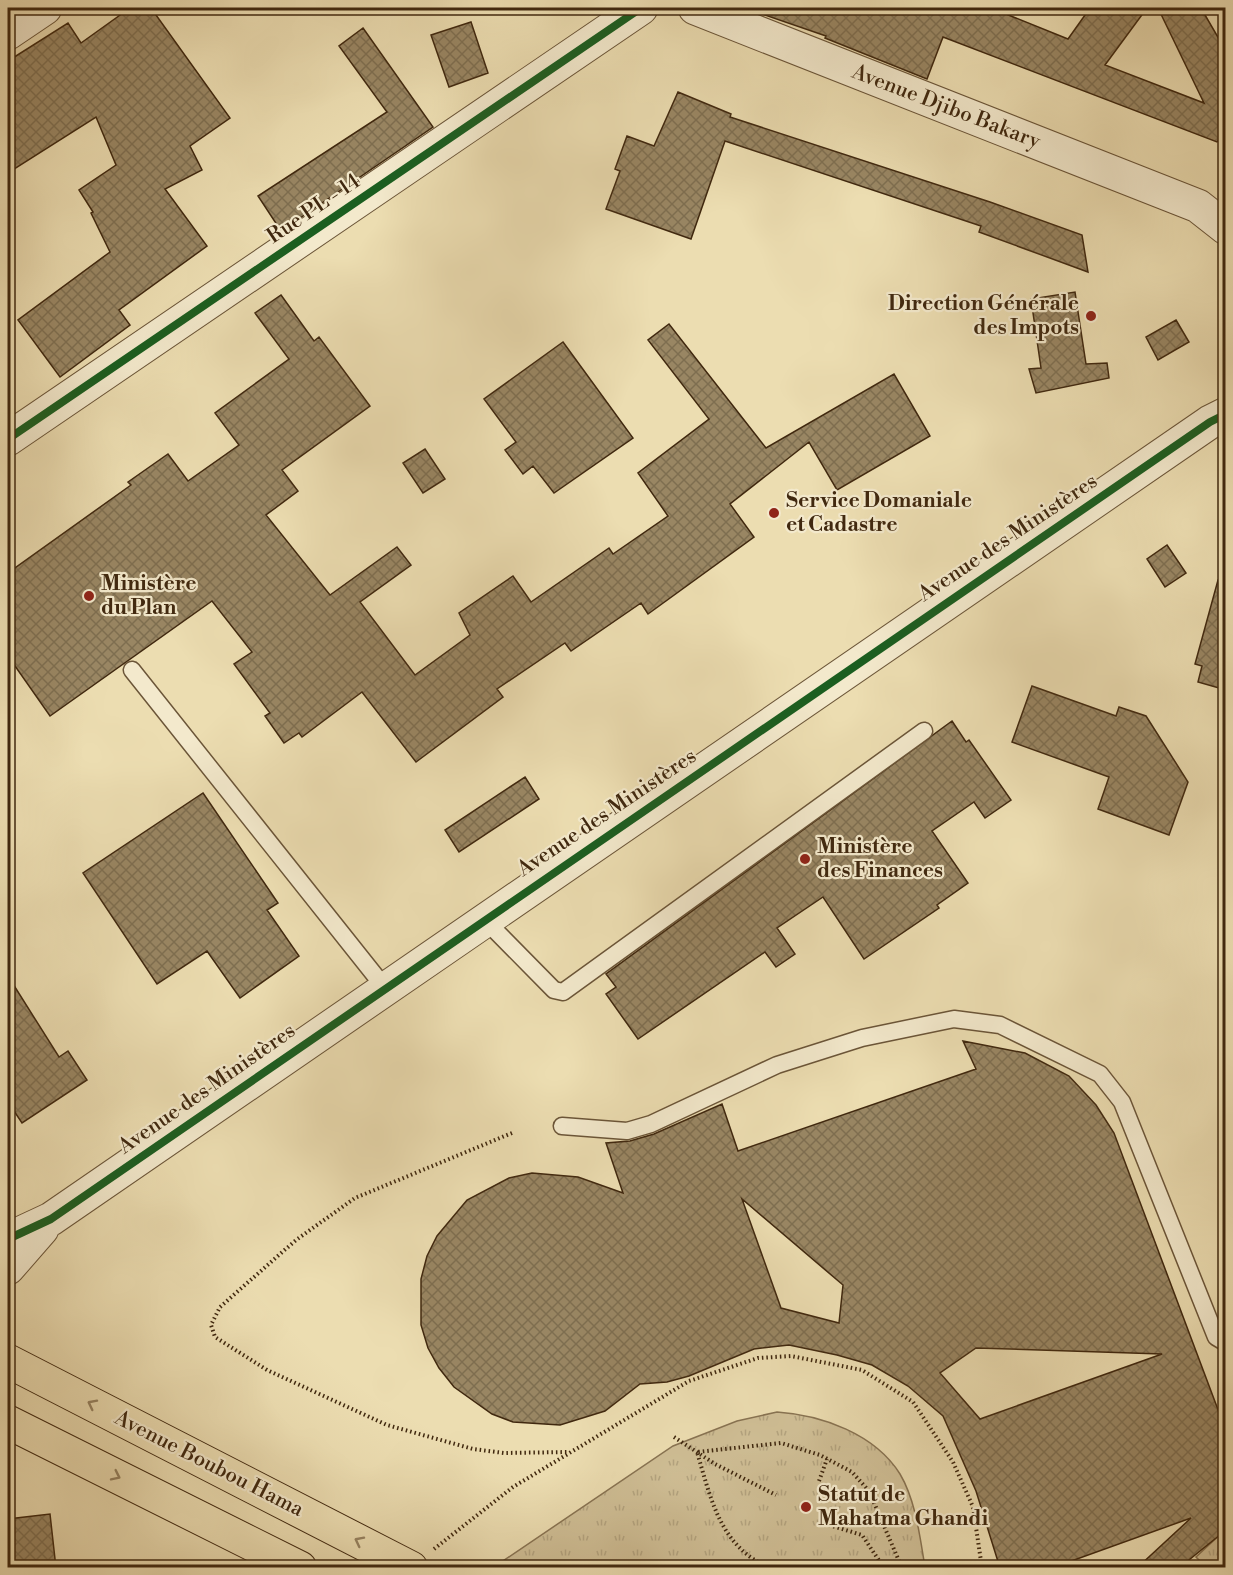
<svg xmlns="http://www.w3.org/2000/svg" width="1233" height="1575" viewBox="0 0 1233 1575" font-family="'Libre Bodoni',serif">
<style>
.grass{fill:url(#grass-tufts);stroke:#887352;stroke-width:1.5}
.building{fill:url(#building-cross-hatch);stroke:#40280f;stroke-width:1.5;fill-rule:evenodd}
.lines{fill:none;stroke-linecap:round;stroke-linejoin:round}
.service-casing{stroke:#6b5538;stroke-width:19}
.minor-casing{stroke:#6b5538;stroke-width:35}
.tertiary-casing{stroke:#6b5538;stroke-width:35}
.primary-casing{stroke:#40280f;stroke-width:35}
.path{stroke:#40280f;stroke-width:4;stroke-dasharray:1.5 3;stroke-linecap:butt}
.service{stroke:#f3e9cc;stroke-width:16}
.minor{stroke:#f3e9cc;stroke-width:33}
.tertiary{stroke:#f3e9cc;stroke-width:33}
.primary{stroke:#ecddb1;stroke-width:33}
.cycleway-casing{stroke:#f3e9cc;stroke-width:11}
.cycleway{stroke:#1b5e20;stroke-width:8}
.oneway{stroke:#968260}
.poi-dot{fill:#8f2418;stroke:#f3e9cc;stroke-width:2}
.labels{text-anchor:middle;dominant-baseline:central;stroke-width:4.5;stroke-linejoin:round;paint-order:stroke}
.street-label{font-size:21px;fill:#40280f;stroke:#f3e9cc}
.poi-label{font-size:21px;font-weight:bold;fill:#40280f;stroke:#f3e9cc;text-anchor:start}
</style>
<defs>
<pattern id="grass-tufts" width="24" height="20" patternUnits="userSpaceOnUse" patternTransform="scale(1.5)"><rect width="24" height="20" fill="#cfbe95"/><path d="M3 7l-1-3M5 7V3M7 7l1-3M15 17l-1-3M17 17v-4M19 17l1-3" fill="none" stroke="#b3a37f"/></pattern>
<pattern id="building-cross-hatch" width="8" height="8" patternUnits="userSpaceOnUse" patternTransform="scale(1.5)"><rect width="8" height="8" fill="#998663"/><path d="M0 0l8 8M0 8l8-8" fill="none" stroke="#7e6e50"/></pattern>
</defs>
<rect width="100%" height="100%" fill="#ecddb1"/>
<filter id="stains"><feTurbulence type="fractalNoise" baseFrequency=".00333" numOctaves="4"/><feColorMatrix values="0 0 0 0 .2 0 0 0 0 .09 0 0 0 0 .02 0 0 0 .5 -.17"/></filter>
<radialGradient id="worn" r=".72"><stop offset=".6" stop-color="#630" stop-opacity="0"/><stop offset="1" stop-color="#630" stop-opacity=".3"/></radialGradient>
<!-- grass -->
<path class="grass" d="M777,1412C822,1415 875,1434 900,1474C916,1501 920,1538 925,1567H494L673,1446L737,1421Z
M1225,1530V1567H1206L1196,1557Z"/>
<!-- building -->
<path class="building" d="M130,8H151L230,118L190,146L202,170L165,189L207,246L119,310L130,325L60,377L18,320L110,252L91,213L93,212L79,190L116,165L96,117L8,173V61L68,23L81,43Z
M753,8H991L1068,39L1090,8H1147L1105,65L1204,103L1158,8H1201L1226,51V146L1221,138L1217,142L943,37L927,79L825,38L826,36L753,11Z
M471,22L488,73L449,87L431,35Z
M363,28L433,127L281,231L258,196L387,112L339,46Z
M678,92L731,114L730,117L990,202L1082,235L1088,272L979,232L981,226L725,141L691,239L606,209L620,171L615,169L627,136L654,146Z
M1075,292L1086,364L1107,363L1109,378L1036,393L1029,369L1041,368L1031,299Z
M281,295L314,341L319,337L370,406L282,470L298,491L266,515L330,595L397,547L411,565L360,602L415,675L470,635L459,613L513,576L531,602L609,548L613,554L668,516L638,473L709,419L648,340L669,324L766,448L894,374L930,436L837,490L809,442L730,504L754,537L648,614L641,603L571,651L565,643L497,689L503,697L416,762L362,692L302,737L299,733L284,743L265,716L270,713L234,664L252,652L212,601L50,716L8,656V573L131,485L128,482L168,454L188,481L239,445L215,413L289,359L255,313Z
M1176,320L1189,342L1158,360L1146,337Z
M563,342L633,438L554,493L533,466L523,474L505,450L516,442L484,399Z
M425,449L445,479L423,493L403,463Z
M1167,545L1186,573L1165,587L1147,559Z
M1218,580L1226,581V690L1198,682L1202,666L1195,664Z
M1032,686L1116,716L1119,707L1146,716L1188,782L1169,835L1098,809L1109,777L1012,742Z
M952,721L966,742L969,740L1011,800L985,818L974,802L932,831L968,883L937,905L939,908L864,959L823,897L777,928L795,954L776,967L765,952L638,1039L606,994L616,987L606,974Z
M525,777L539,799L459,852L445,830Z
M203,793L278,903L267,910L299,956L240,998L207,951L157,984L83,873Z
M8,976L59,1057L68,1051L87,1080L22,1123L8,1102Z
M963,1041L1025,1053L1069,1076L1096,1105L1114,1133L1226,1431V1530L1179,1568H1137L1191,1518L1052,1568H1000L976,1491L943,1416L908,1386L872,1365L837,1355L789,1345L754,1349L689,1376L667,1382L640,1384L605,1411L560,1425L513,1422L492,1414L454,1387L439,1368L428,1348L421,1325V1279L427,1256L437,1236L467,1200L509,1178L532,1173L578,1177L623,1193L606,1143L630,1141L654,1134L722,1104L738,1151L976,1069ZM742,1199L843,1285L839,1323L781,1308ZM976,1348L1162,1354L980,1419L940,1373Z
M50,1514L56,1568H8V1519Z"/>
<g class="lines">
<defs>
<path id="service" d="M132,670L385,988
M484,919L554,990L563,992L924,731
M562,1126L627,1131L651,1124L777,1065L862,1038L954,1019L1000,1025L1100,1074L1122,1102L1216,1337L1226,1343"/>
<path id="minor" d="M8,33L45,8
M8,439L641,8"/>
<path id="tertiary" d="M695,8L1198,206L1226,228
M8,1239L51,1219L1210,422L1226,414
M8,1268L42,1229"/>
<path id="primary" d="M8,1361L411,1568
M8,1422L300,1568"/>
</defs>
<!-- service casing -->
<use href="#service" class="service-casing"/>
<!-- minor casing -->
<use href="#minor" class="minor-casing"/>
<!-- tertiary casing -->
<use href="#tertiary" class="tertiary-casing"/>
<!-- primary casing -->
<use href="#primary" class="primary-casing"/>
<!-- path -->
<path class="path" d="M512,1133L355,1198L296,1240L220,1307L211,1325L215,1337L267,1370L387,1425L473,1449L504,1453L569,1452
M674,1437L715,1464L776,1495
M819,1481L827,1459
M829,1525L862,1535L884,1568
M434,1549L513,1487L689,1381L758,1358L791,1356L862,1370L913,1402L953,1462L973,1507L982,1568
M770,1568C720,1547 711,1499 697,1452L781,1443L820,1455L852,1472L869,1491L902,1568"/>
<!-- service -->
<use href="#service" class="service"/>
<!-- minor -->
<use href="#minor" class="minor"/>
<!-- tertiary -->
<use href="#tertiary" class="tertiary"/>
<!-- primary -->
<use href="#primary" class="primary"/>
<defs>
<path id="cycleway" d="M8,439L641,8
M8,1239L51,1219L1210,422L1226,414"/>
</defs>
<!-- cycleway casing -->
<use href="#cycleway" class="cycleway-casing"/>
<!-- cycleway -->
<use href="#cycleway" class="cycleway"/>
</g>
<!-- one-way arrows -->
<defs><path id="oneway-chevron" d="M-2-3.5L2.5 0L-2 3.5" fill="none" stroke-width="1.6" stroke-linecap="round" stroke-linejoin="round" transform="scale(1.5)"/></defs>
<g class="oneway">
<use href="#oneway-chevron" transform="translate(92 1404) rotate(-153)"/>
<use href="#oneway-chevron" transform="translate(116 1476) rotate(26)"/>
<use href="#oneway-chevron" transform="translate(359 1541) rotate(-153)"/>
</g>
<!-- markers -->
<g class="poi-dot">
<circle cx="1091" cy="316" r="6"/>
<circle cx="774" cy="513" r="6"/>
<circle cx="89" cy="596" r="6"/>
<circle cx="805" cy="859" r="6"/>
<circle cx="806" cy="1507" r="6"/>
</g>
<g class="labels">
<!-- street labels -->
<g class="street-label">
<text transform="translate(946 107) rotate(21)">Avenue Djibo Bakary</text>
<text transform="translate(314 209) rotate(-34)">Rue PL - 14</text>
<text transform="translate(1008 538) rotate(-34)">Avenue des Ministères</text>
<text transform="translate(607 813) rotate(-34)">Avenue des Ministères</text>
<text transform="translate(207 1089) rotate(-35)">Avenue des Ministères</text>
<text transform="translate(209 1464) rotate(27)">Avenue Boubou Hama</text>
</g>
<!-- poi labels -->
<g class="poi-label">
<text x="1079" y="304" text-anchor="end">Direction Générale<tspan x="1079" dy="24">des Impots</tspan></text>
<text x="786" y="501">Service Domaniale<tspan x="786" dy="24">et Cadastre</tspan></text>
<text x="101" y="584">Ministère<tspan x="101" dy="24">du Plan</tspan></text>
<text x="817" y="847">Ministère<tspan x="817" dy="24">des Finances</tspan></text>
<text x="818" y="1495">Statut de<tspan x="818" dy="24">Mahatma Ghandi</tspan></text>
</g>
</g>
<!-- margin -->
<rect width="1233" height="1575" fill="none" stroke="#ecddb1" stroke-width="30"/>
<rect x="9" y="9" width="1215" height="1557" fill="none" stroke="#40280f" stroke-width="3"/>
<rect x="15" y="15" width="1203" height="1545" fill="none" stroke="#40280f" stroke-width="1.5"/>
<rect width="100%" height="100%" filter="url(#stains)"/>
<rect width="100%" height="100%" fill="url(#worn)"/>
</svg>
